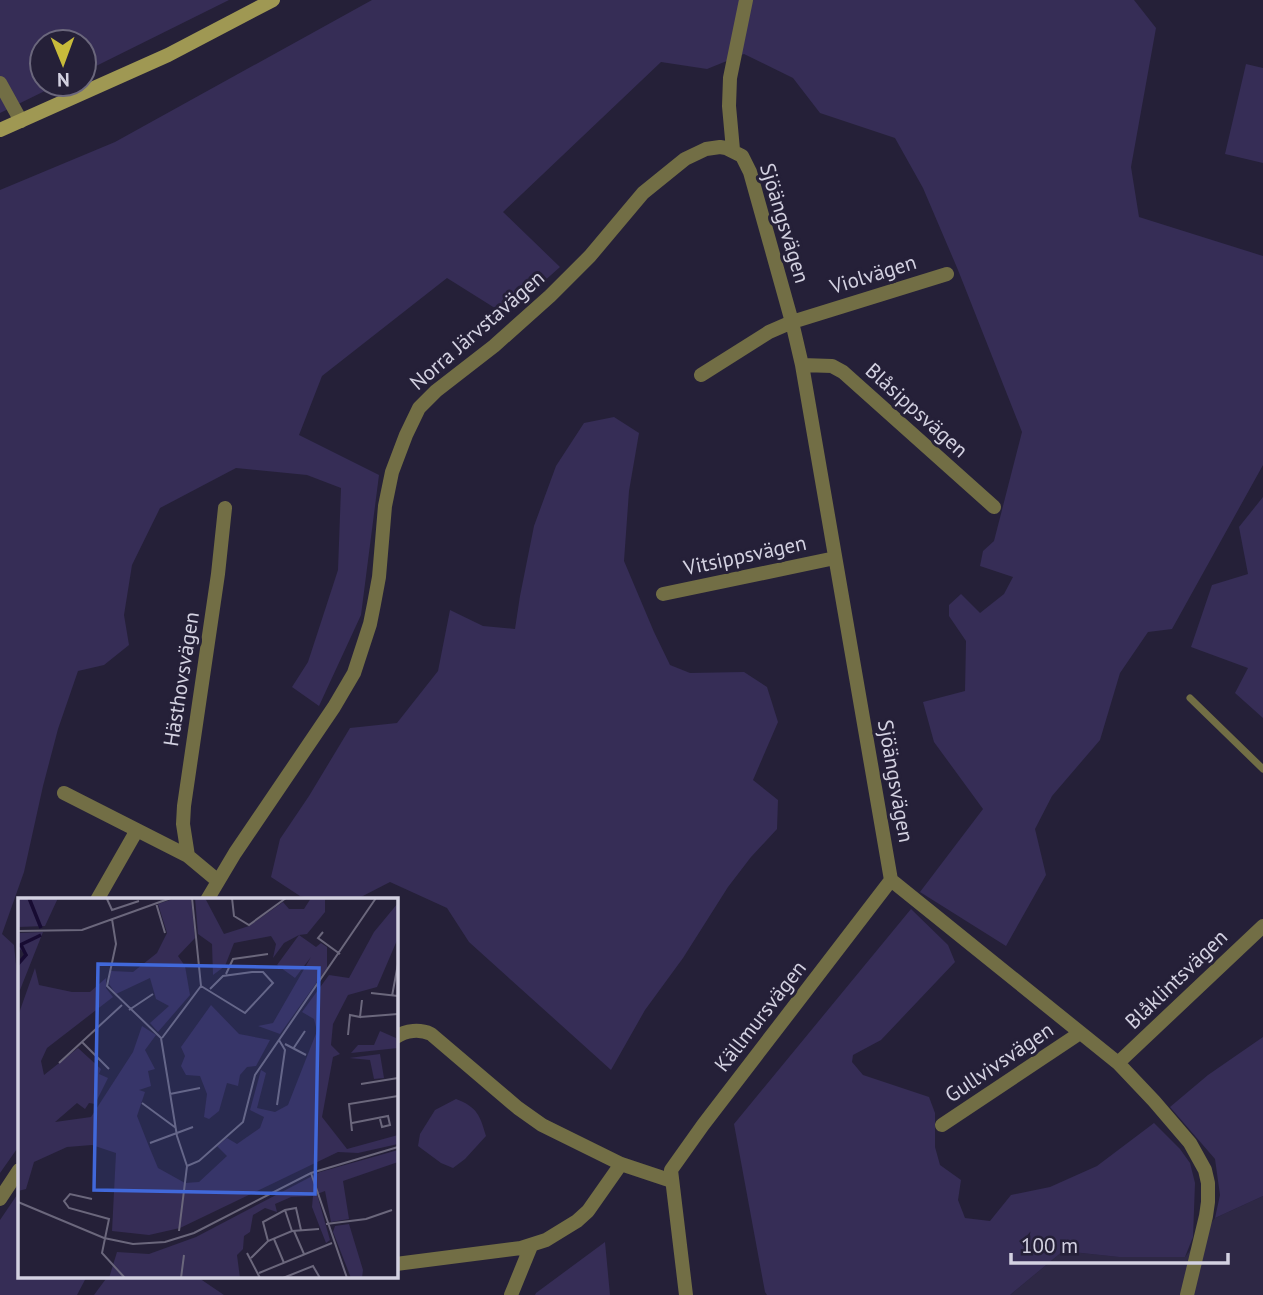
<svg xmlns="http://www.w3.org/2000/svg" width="1263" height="1295" viewBox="0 0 1263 1295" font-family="'PT Sans',sans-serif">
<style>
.built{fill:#2e2845}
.green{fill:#362d56}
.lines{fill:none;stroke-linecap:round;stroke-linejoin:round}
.lane{stroke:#726e45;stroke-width:7}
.street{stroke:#726e45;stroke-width:14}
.secondary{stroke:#9f9853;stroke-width:14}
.labels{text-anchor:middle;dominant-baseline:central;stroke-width:6;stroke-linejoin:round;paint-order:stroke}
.street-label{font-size:21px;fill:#d3d1e1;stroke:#252038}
.inset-river{fill:none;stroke:#170b32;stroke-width:3.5}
.inset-road{fill:none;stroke:#6b677c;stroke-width:2}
.view{fill:#4168da;fill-opacity:0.15;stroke:#4168da;stroke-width:3.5}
.inset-edge{fill:none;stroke:#d3d1e1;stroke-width:3.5}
</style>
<rect width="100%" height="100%" fill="#252038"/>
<!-- built -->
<path class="built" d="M1263,1196V1295H1010L1063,1251L1120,1257H1185L1215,1218Z"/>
<!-- green -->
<path class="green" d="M0,0H229L84,72V42H42V84H59L0,113Z
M372,0H1134L1156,28L1131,167L1139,217L1263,256V465L1172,629L1148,632L1120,673L1100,740L1052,796L1035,829L1046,875L1006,946L920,892L983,809L934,742L923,702L965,691L966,641L949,616V605L961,594L980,613L1004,594L1013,577L980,566L983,551L994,541L1022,432L958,270L923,188L895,138L820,113L793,78L744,54L707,69L661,62L503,212L560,267L506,315L447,278L322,376L299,435L379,475L361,615L319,706L292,687L308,662L338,570L341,488L307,475L236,468L160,508L132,565L124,615L129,645L104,665L78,671L58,729L43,786L24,872L2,934L14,945L19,994V1146L0,1173V190L115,142Z
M1246,64L1263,68V163L1225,154Z
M614,417L639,433L629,491L624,561L654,632L670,665L690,673L744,672L767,687L778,722L753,780L778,800L777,829L751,857L728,887L683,958L645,1010L611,1070L469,942L447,908L390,882L357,899L317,900L300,896L271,877L280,839L309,796L350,728L397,723L438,671L450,610L483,626L515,629L520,596L534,526L556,466L584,423Z
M1263,497V718L1235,693L1248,668L1191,647L1212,585L1248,574L1239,527Z
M911,909L948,945L955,962L881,1040L853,1055L852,1062L863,1075L929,1097L935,1113V1147L940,1165L961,1180L958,1200L965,1218L990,1221L1011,1195L1050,1187L1097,1166L1154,1123L1180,1149L1190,1163L1195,1183L1193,1237L1185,1257H1119L1063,1251L1010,1295H767L765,1292L734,1124Z
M1263,1037V1196L1215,1218L1220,1195L1215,1159L1170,1107L1208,1075Z
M456,1099C477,1107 480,1115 486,1136L465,1159L453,1168L441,1163L418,1146L420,1134L435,1110Z
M19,1192V1276H87L77,1295H0V1220Z
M605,1242L610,1295H535L536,1293Z
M108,1276H196L224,1295H94Z"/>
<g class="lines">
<!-- lane -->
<path class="lane" d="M1190,698L1263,769"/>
<!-- street -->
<path class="street" d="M0,83L21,121
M733,150L729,106L730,78L746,0
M802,365L832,366L843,372L994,507
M701,375L769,332L792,322L947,274
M663,594L835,558
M64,793L188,856
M218,881L188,856L183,824L184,806L218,574L225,508
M97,900L137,830
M207,900L235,853L334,707L354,673L370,624L374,604L379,577L385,506L392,472L406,435L419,408L436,391L494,346L550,296L590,256L643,193L685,159L706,149L720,147L726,148L742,156L750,172L792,322L802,365L891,880L1118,1063L1154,1101L1190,1143L1205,1170L1208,1183V1202L1206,1216L1187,1295
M396,1037C406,1030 420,1029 431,1034L518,1108L542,1125L621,1164L672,1181
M1118,1063L1263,926
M942,1125L1080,1033
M0,1199L19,1170
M396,1264L521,1248L546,1240L577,1221L588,1211L621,1164
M511,1295L531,1246
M686,1295L671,1170L703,1125L891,880"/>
<!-- secondary -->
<path class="secondary" d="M0,130L168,55L273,0"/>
</g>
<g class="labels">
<!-- street labels -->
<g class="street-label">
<text transform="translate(785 223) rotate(73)">Sjöängsvägen</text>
<text transform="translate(873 274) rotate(-17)">Violvägen</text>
<text transform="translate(477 330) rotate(-41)">Norra Järvstavägen</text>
<text transform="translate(917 410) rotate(42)">Blåsippsvägen</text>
<text transform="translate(745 555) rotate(-12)">Vitsippsvägen</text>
<text transform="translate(181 679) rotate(-81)">Hästhovsvägen</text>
<text transform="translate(896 781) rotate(80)">Sjöängsvägen</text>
<text transform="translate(1176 979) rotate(-44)">Blåklintsvägen</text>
<text transform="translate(760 1016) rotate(-52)">Källmursvägen</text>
<text transform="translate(999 1062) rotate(-34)">Gullvivsvägen</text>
</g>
</g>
<!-- overview -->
<g transform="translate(18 898)">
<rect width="380" height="380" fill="#252038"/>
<path d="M0,0H40L27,28L0,29ZM158,0H173L177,40L160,58L167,68L172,97L140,134L132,125L151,108L138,101L132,80L98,96L91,86L93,73L115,74L139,55L149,35L140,6ZM177,0H187L206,36L231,28L265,4L271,11H286L293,0H307V14L289,36L281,37L298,49L303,45L309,49V70L262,136L240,128L255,125L293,59L277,80L259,67L281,37L266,45L255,60L258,46L253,38L216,45L207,68L195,77L194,46L180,36ZM380,5V40L359,89L330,97L315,126L313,147L322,156L315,159L304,219L329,251L380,237V246L340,255L320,254L162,330L131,337L94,333L98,255L74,247L49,249L16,264L8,291L0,293V118L17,70L21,87L54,94H72L88,80V90L95,99L29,150L23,163L26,177L60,150L83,171L81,176L90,180L77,206L71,205L67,211L59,205L37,224L73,219L115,154L124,128L138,137L127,152L137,171L130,173L133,188L121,192L127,194L119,218L130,246L140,270L167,285L181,284L209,258L199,248L209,240L219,246L242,230L246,219L232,212L243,172L248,175L239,210L257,214L270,207L299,133L296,121L284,114L311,77L331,80L356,34ZM25,34L2,92L0,93V63L10,57L0,50V35ZM193,107L221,136L252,142L238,168L229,169L222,177L220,188L209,185L201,213L191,221L186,219L189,196L182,178L168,177L163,168L167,158L163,149ZM362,133L378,140L380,150L333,155L340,147H356ZM362,156L366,180L356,181L352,162L331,160ZM380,252V264L325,283L331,321L313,324L307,293L299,296L312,342L308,345L294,309L295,298L273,299L257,306L259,314L247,310L235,317L232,334L226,338L225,351L219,357L222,380H91L99,354L131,356L178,339L302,274ZM331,326L345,372L344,380H333L315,334L317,328Z" fill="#362d56"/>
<path class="inset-river" d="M11,0L23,30M0,48L23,37M0,66L8,57L3,47"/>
<path class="inset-road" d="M174,0L183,88M214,0L216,18L231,27L268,0M89,1L94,12L121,3M138,5L147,35M94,21L98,46L89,88L143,140L159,238L169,268L161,333M0,33L64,32L153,0M305,34L300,40L322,56M208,76L215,61L250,56M183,88L227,115L255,85L245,74H234L205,78L192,91M353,95L380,98M374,98L380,66M111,112L135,96M342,119L380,116M330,137L332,117L342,119L344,102M144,140L183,88M64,144L91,171M267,146L288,157M275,151L287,133M41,165L104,107M343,186L380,180M152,196L182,190M124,205L158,230M259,207L267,152L261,142M334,225L370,218L372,227L364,229L362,221M334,233L331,206L380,198M132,245L175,229M169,268L181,263L225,224L237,177L358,0M293,275L329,380M74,301L52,296L46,303L51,310L91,321L84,355L107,380M0,304L86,340L115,346L147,344L176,335L293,275L380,249M267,312L274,333M308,326L348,321L374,312M276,333L286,356M256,341L266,365M250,343L245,324L267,312L278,310L283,332M229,355L242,380M233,360L250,343L274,333L301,331M241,375L314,345M163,380L166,357M265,380L295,368L302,380"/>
<path class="view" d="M80,66L301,70L297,296L76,292Z"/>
<rect width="380" height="380" class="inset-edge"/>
</g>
<!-- north arrow -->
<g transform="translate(63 63) rotate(179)"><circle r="33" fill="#252038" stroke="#6b677c" stroke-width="2"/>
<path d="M0-5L12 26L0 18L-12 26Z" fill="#c8bb3b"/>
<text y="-10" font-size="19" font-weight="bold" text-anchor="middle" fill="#d3d1e1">N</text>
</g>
<!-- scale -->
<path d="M1011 1253v10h217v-10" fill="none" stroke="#d3d1e1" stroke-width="3.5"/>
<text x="1021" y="1253" font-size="21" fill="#d3d1e1" stroke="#252038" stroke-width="5" paint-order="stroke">100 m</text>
</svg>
